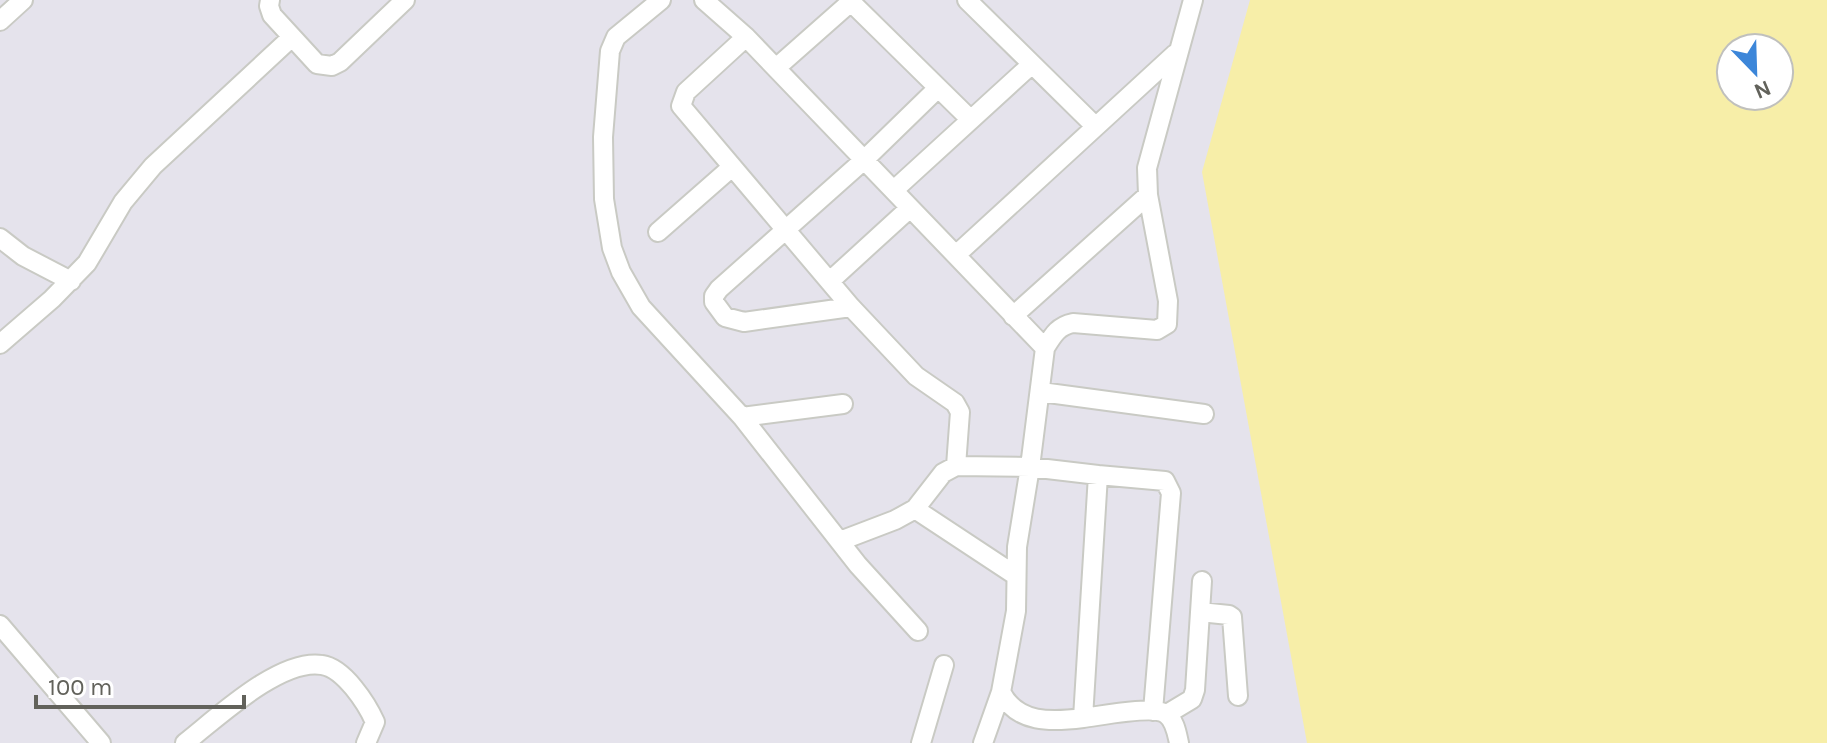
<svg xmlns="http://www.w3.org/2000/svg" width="1827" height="743" viewBox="0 0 1827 743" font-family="Karla,sans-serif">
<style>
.water{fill:#f7eea8;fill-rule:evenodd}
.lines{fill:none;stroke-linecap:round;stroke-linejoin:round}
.minor-casing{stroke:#c9cac4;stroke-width:22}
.minor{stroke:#fff;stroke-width:18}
</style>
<rect width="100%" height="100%" fill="#e5e3ec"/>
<!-- water -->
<path class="water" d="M1250,0H1827V743H1307L1202,172ZM1731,48H1779V96H1731Z"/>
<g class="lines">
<defs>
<path id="minor" d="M270,0L269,6L272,15L317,64L332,66L340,62L405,0
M661,0L616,37L610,51L603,137L604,199L612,248L621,272L641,307L742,417L858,565L918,631
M704,0L746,37L1045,348L1030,467L1098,475L1083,718C1100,716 1153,705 1166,714C1175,720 1177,734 1179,743
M967,0L1095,126
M851,2L970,119
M0,21L23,0
M746,37L686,92L681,106L851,307L916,376L955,403L960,412L956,466
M776,68L853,0
M894,190L1032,64
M658,232L732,167
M0,238L23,256L71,281
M956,255L1175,54
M830,281L910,208
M851,307L744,322L725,317L714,302V296L719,289L864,160L938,88
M1013,316L1148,195
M0,344L52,299L87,263L123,202L153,166L292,37
M1045,348C1053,335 1058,326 1073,323L1157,330L1167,324L1168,301L1148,195L1147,168L1193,0
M1041,392L1204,414
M742,417L843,404
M1098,475L1165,481L1171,493L1153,711
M915,509L1015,575
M840,541L895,520L915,509L943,473L956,466L1030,467L1017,547L1016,611L1001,692C1017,724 1052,722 1083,718
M1200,612L1229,615L1232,617L1238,696
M0,625L101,743
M1167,714L1192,699L1195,690L1202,581
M185,743C217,718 280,658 322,665C344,668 367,704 375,722L366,743
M921,743L944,665
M983,743L1001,692"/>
</defs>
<!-- minor casing -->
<use href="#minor" class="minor-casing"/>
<!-- minor -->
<use href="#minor" class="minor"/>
</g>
<!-- north arrow -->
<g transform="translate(1755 72) rotate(157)"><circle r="38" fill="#ffffff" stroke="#c0c0bd" stroke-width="2"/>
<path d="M0-6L14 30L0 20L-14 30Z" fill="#3c86d9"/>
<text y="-12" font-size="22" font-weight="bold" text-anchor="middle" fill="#62625b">N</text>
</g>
<!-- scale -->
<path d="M36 695v12h208v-12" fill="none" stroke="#62625b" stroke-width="4"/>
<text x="48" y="695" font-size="24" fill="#62625b" stroke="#ffffff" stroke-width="6" paint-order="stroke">100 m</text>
</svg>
